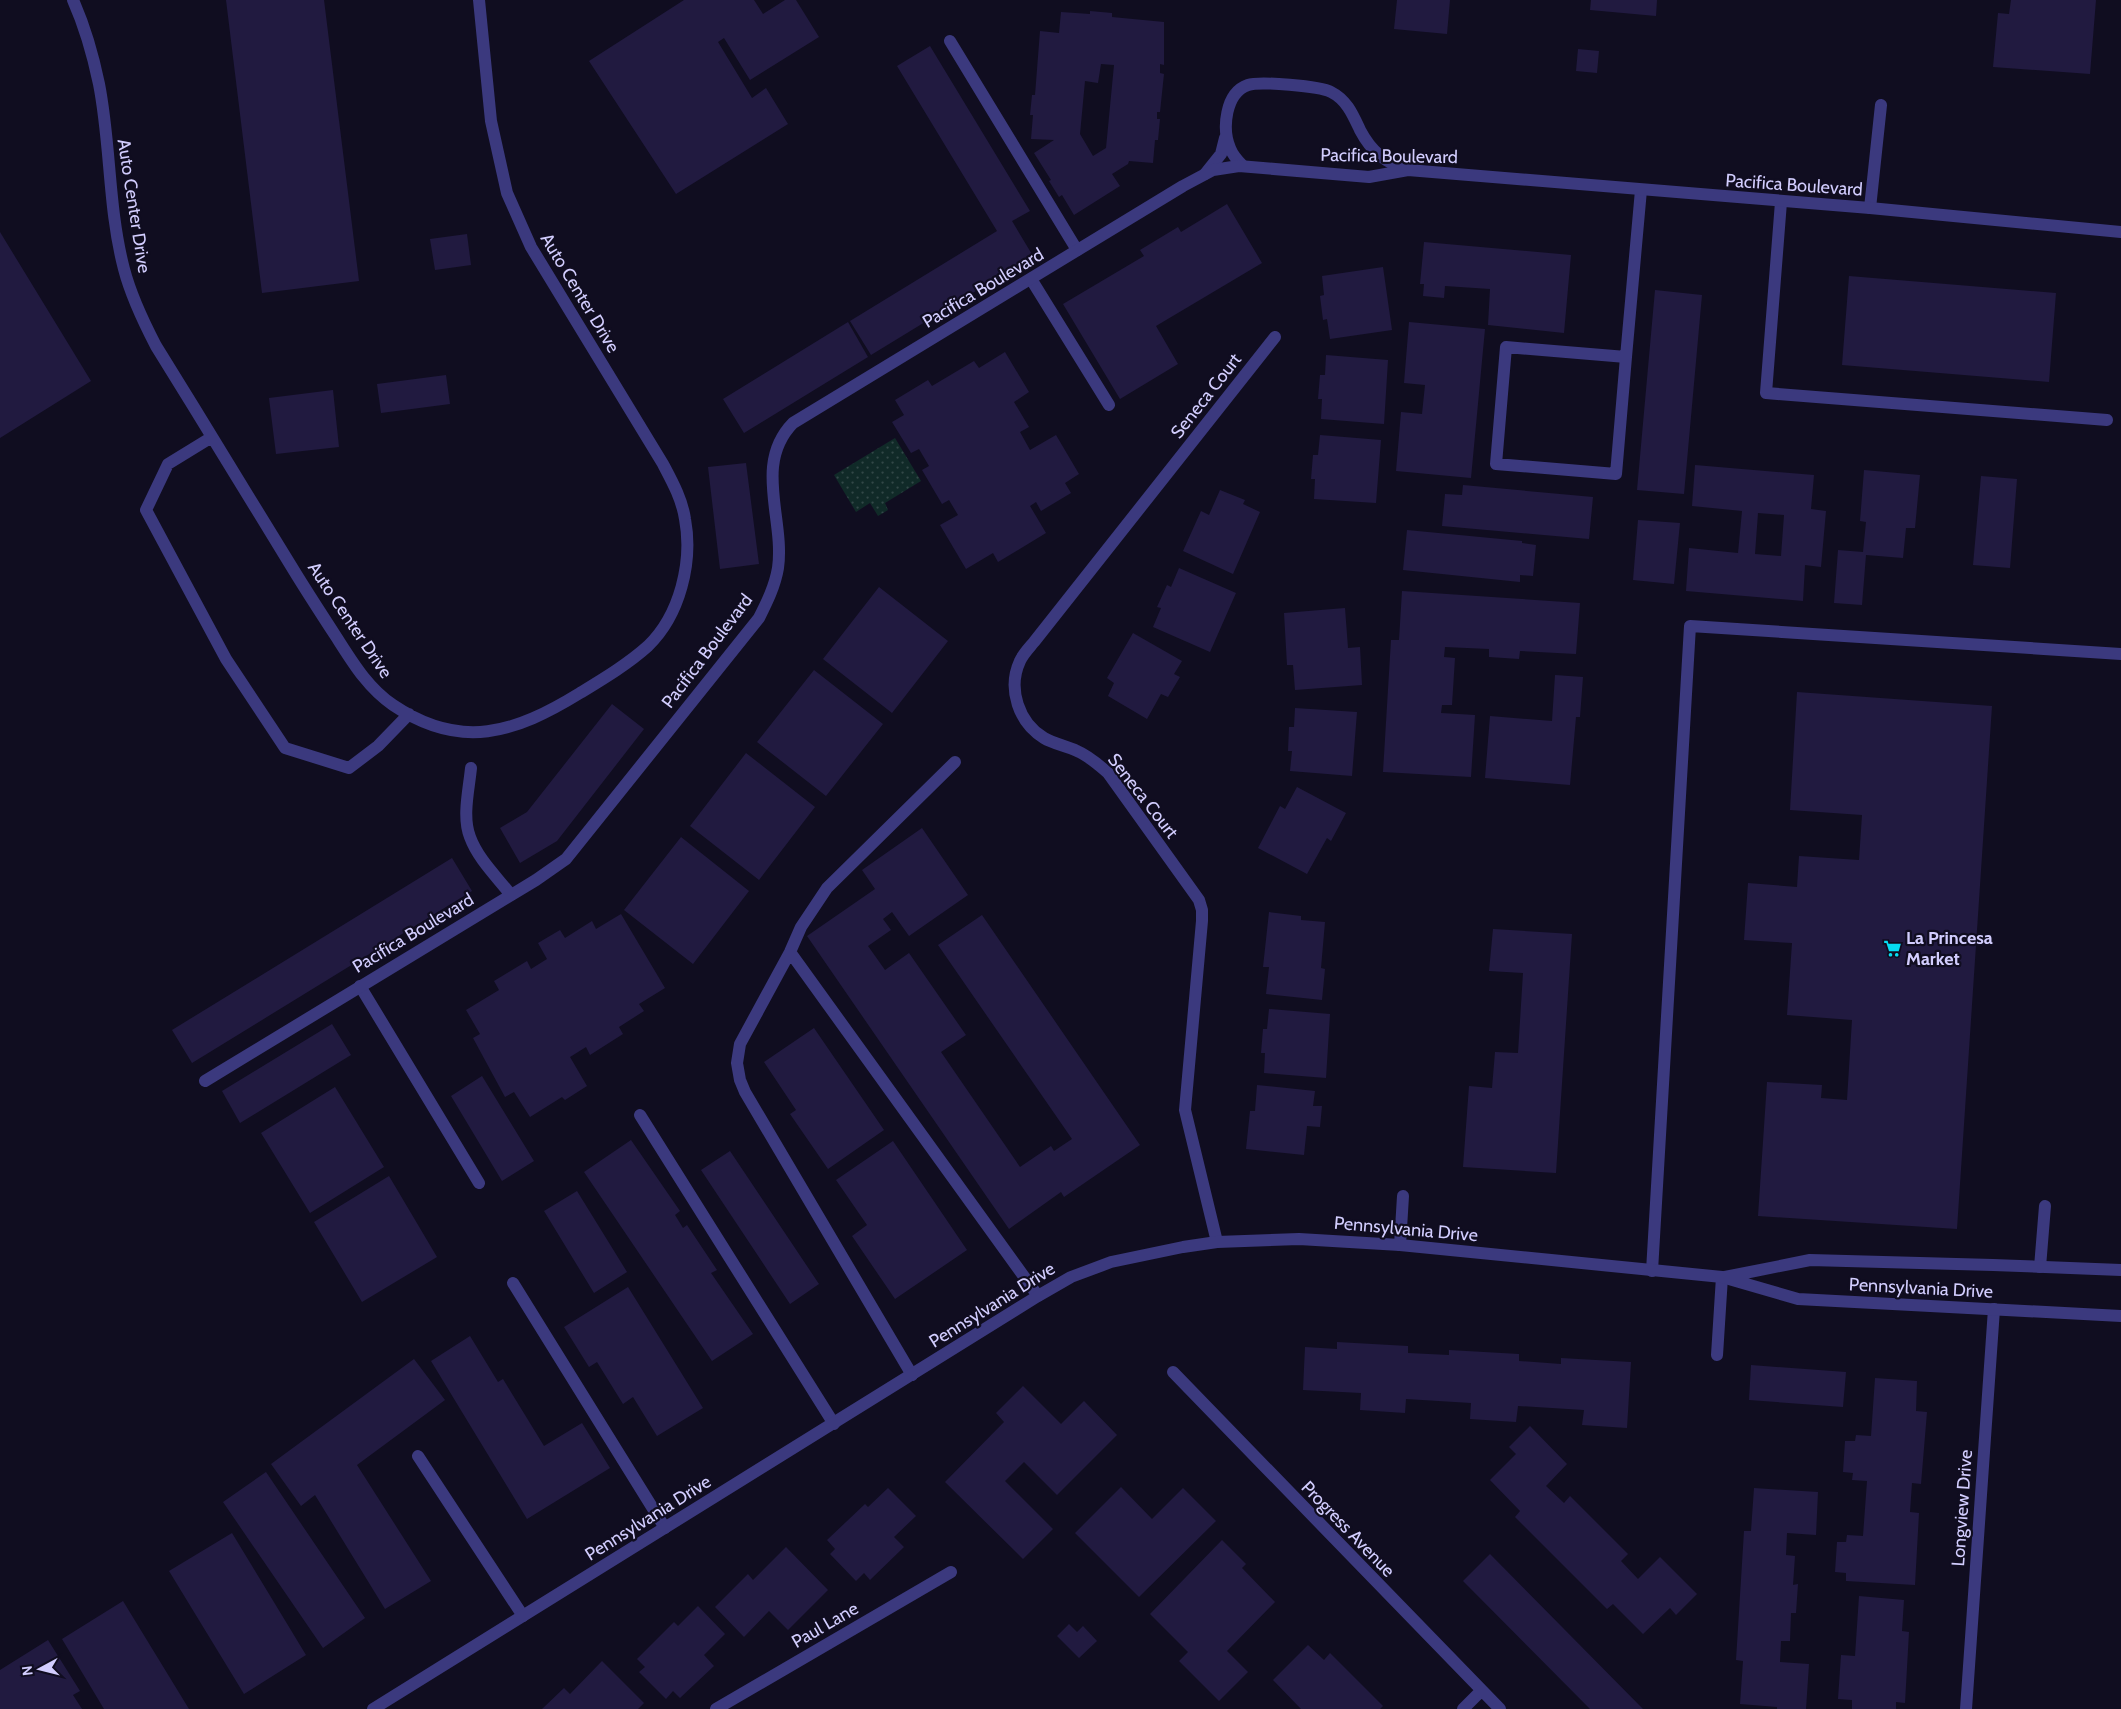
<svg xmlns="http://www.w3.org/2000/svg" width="2121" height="1709" viewBox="0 0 2121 1709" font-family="Cabin,sans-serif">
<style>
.park{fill:url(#park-dots)}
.building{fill:#211a40;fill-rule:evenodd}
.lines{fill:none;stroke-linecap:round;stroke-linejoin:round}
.service{stroke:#3b397e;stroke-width:12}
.minor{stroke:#3b397e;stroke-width:12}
.tertiary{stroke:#3b397e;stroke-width:12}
.labels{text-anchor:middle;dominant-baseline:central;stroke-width:4.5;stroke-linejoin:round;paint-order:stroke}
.street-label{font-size:18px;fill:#d2cdfe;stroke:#100d20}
.poi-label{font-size:18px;font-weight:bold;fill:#d2cdfe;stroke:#100d20;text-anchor:start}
</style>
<defs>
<pattern id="park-dots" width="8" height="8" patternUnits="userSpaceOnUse" patternTransform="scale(1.25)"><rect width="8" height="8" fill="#102a28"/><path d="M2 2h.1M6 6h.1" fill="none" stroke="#324848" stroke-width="1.8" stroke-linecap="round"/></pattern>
</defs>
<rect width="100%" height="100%" fill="#100d20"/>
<!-- park -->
<path class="park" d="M895,438L921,481L885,503L888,510L878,516L870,503L856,512L834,475Z"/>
<!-- building -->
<path class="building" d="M226,0H324L359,281L262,293Z
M684,0H754L763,14L785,0H796L819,37L750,80L724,38L718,42L752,98L766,88L788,124L676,194L589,61Z
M1397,0H1450L1447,34L1394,29Z
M1591,0H1657L1656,16L1590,10Z
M2011,0H2096L2090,74L1993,67L1998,13L2009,14Z
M1090,11L1112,13V17L1164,22V65L1160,64V73L1164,74L1160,112H1157V119H1160L1158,140H1155L1153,163L1129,161L1128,164L1112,174L1120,186L1074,215L1062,195L1059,197L1049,181L1051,180L1034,153L1054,140L1031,139L1033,115H1030L1032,95H1035L1040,31L1059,33L1061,12L1090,14ZM1101,64L1114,65L1106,148L1093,156L1080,134L1085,81L1098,83Z
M930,46L1030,211L1012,221L1033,256L871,355L850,321L997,231L897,66Z
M1578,49L1599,51L1597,73L1576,71Z
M1227,204L1262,263L1156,326L1178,364L1120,399L1063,304L1144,256L1140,250L1178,227L1181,232Z
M0,232L91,381L0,438Z
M467,234L471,265L435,270L430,239Z
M1424,242L1571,255L1564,333L1488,325L1490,289L1445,286L1444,298L1423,296L1424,284H1420Z
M1383,267L1392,330L1330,339L1327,319L1323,320L1320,296L1324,295L1322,276Z
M1849,276L2056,293L2049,382L1842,365Z
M1655,290L1702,295L1684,494L1637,490Z
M848,322L868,357L744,433L723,399Z
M1409,322L1485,329L1471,478L1396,471L1401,412L1422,414L1425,385L1404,383Z
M1005,352L1029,392L1014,402L1029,427L1020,432L1030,450L1056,435L1079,474L1065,483L1071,493L1041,511L1036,502L1030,506L1046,533L998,562L993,553L966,569L940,525L958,515L949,500L942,504L922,470L929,466L919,449L911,453L892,422L904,415L895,400L928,380L932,386L974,361L979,368Z
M1326,355L1388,360L1384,424L1321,419L1322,399H1318L1320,375H1325Z
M446,375L450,404L381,413L377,384Z
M333,390L339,447L276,454L269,398Z
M1320,435L1381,440L1376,503L1314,499L1315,479H1311L1313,455H1318Z
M746,463L759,564L720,569L708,467Z
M1695,465L1814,475L1811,509L1826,511L1821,567L1805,565L1803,601L1686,591L1689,548L1738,553L1742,511L1692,506ZM1758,513L1784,515L1781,556L1755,554Z
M1864,470L1920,475L1915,528H1906L1903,558L1866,555L1862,605L1834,603L1838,550L1863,552L1866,522L1860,521Z
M1981,476L2017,479L2010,568L1973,565Z
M1463,485L1593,497L1589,539L1442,526L1445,494L1462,495Z
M1220,490L1245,500L1243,504L1260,512L1233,574L1183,551L1201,511L1209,515Z
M1638,520L1680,523L1674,584L1633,580Z
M1407,530L1522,541V543L1536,545L1533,576L1520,575V582L1403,570Z
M1179,568L1236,593L1210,652L1153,627L1161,608L1157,607L1167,585L1171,587Z
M879,587L948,641L892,713L823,659Z
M1402,591L1580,603L1576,654L1520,651L1519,659L1489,657V649L1445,647L1444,657L1455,658L1452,705H1442L1441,713L1475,715L1471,777L1383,772L1391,640H1399Z
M1345,608L1348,648L1360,647L1362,685L1295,690L1293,665H1287L1284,613Z
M1133,633L1182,661L1174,674L1180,677L1168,697L1161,694L1147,719L1108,696L1114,683L1107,678Z
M814,670L883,724L826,796L757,742Z
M1555,675L1583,677L1580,717H1576L1570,785L1485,778L1490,716L1552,721Z
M1797,692L1992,706L1957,1229L1758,1216L1767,1082L1822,1085L1821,1098L1847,1100L1852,1020L1787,1015L1792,943L1744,940L1748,883L1797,887L1799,856L1859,860L1862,815L1790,810Z
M612,704L644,729L557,841L520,863L500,828L527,812Z
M1295,708L1357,712L1352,776L1290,771L1292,751H1288L1289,727H1294Z
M746,753L815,807L759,880L690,826Z
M1297,787L1346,813L1331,841L1327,838L1307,874L1258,848L1280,806L1285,809Z
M922,828L968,895L909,936L892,912L883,919L891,930L868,946L885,970L909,953L966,1035L941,1052L1020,1167L1051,1146L1054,1151L1072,1139L938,945L982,915L1140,1145L1064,1197L1061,1192L1009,1229L807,936L875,889L862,870Z
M681,837L749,891L693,964L624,910Z
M452,858L472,891L192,1063L172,1030Z
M1269,912L1301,916V920L1325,922L1321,968L1325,969L1322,1000L1266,994L1269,967H1263Z
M621,914L665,988L639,1004L644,1011L619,1027L623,1034L590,1055L586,1047L570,1057L587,1086L565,1100L562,1097L530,1117L514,1092L505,1097L473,1038L480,1034L466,1010L499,990L494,981L527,961L531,969L547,959L538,943L560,930L565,938L592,921L596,929Z
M1493,929L1572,934L1556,1173L1463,1167L1469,1086L1492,1088L1495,1052L1518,1053L1523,973L1489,971Z
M1269,1009L1330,1014L1326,1078L1264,1073L1265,1053H1261L1263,1029H1267Z
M332,1024L351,1055L240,1123L222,1091Z
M814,1028L884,1130L828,1169L790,1114L796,1110L764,1062Z
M482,1076L534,1161L502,1181L451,1096Z
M1257,1085L1315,1091L1313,1106H1322L1320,1127L1307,1126L1304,1155L1246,1149L1250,1111H1255Z
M335,1087L384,1167L310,1213L261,1133Z
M631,1140L680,1211L675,1215L683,1228L687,1225L717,1270L711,1273L753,1334L712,1361L584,1172Z
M893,1141L967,1250L895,1299L852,1236L867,1225L836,1180Z
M730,1151L819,1284L790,1304L701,1170Z
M389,1176L437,1257L362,1302L314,1222Z
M577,1191L627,1272L594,1293L544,1211Z
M628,1287L703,1408L657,1436L633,1397L623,1404L597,1362L589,1367L564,1327Z
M470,1336L498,1382L503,1379L544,1446L582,1423L610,1468L527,1519L431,1361Z
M1337,1342L1408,1346V1353L1449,1355V1350L1519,1354V1361L1561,1364V1358L1631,1362L1627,1428L1582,1425L1584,1410L1518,1406L1516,1422L1470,1419L1471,1403L1406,1399L1405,1413L1360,1410L1361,1393L1303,1390L1305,1347L1337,1349Z
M414,1359L445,1400L357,1465L431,1581L385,1609L315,1495L301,1506L271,1464Z
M1751,1365L1846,1372L1843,1407L1749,1400Z
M1875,1378L1917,1381L1916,1411L1927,1412L1921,1484L1912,1483L1910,1512L1919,1513L1915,1585L1846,1581V1573L1835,1572L1837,1542H1846L1847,1535L1863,1536L1867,1481L1852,1480L1853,1473L1843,1472L1845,1441H1855L1856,1435L1871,1436Z
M1023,1386L1061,1424L1084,1401L1117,1435L1057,1495L1024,1462L1005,1481L1053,1529L1023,1559L945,1482L1004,1422L996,1413Z
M1530,1426L1567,1464L1546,1486L1564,1503L1570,1496L1628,1554L1621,1561L1638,1579L1660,1557L1697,1594L1676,1615L1670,1608L1643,1634L1613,1604L1607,1609L1515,1517L1520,1511L1490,1480L1516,1454L1509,1447Z
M266,1472L365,1618L323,1648L223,1502Z
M1121,1487L1152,1519L1183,1488L1216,1521L1139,1597L1075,1533Z
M888,1488L916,1516L894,1537L904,1547L870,1580L864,1573L856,1581L830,1554L835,1549L827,1540L865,1504L868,1507Z
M1754,1488L1818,1492L1816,1535L1787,1533L1786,1555L1795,1556L1793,1585L1798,1584L1796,1613H1791L1790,1641H1781L1780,1662L1809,1664L1806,1709H1777V1707L1740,1704L1743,1661L1736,1660L1744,1531H1751Z
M232,1533L306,1655L244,1694L169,1571Z
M1222,1540L1246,1564L1242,1568L1275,1602L1227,1651L1248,1672L1219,1701L1179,1661L1188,1652L1150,1614Z
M786,1547L828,1590L788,1630L769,1611L744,1637L715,1607L748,1574L753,1580Z
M1490,1554L1643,1709H1590L1463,1581Z
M1859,1596L1904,1600L1902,1631L1909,1632L1905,1703L1896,1702V1709H1852V1700L1838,1699L1841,1655L1855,1656Z
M123,1601L189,1709H104L62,1639Z
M698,1606L725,1634L704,1655L714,1666L680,1698L673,1691L666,1699L639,1672L645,1667L637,1659L674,1622L678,1626Z
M1069,1624L1077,1632L1083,1626L1097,1641L1079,1658L1057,1636Z
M48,1640L80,1691L73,1695L82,1709H0V1670Z
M1308,1645L1324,1660L1330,1653L1383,1706L1380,1709H1301L1273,1680Z
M602,1661L644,1703L638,1709H542L564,1688L570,1694Z"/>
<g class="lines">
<!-- service -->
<path class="service" d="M73,0C85,27 93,55 99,84C111,145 108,208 124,269C131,296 143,321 156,346C202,420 247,494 293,569C307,592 322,615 337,638C353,663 368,688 393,705C461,751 515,733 580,693C603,679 628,664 648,646C680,615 693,562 685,519C682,499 672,481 663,464L531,247L507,193L491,121L479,0
M950,41L1077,250
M1243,166C1238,161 1233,156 1230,148C1222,129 1225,93 1248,85C1259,81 1320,86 1331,92C1347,100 1353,115 1360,130C1371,151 1385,163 1408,170
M1205,174L1221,154L1225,138
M1781,202L1766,393L2107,420
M1870,208L1881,105
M1031,279L1109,405
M1506,347L1626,357L1616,474L1496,464Z
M1626,357L1641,190
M212,437L168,464L146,510L226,659L285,748L349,768L378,746L409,714
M790,952L1038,1296
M360,986L479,1183
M640,1115L834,1424
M1400,1245L1403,1196
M2040,1267L2045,1206
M1652,1271L1690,626L2121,654
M513,1283L665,1528
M1717,1355L1722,1277
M912,1375L745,1092L740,1080L737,1063L740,1044L790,952L801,927L827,888L955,762
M418,1456L523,1616
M716,1709L951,1572"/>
<!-- minor -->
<path class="minor" d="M471,768C469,789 462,817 470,837C478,859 497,877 511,895
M205,1081L536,880L566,859L759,618C767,602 775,586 778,568C785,519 753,464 793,423L1183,186L1213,170L1239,166L1369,177L1408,170L1870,208L2121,232
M1217,1242L1185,1110L1202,921V910L1199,900L1108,773C1099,765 1089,756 1077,751C1067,746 1054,744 1044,738C1019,723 1007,689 1020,661C1023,654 1029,648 1034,642L1275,337
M1173,1372L1500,1709
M1463,1709L1481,1691
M1966,1709L1994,1309"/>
<!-- tertiary -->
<path class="tertiary" d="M1725,1277L1810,1260L1993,1265L2121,1270
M373,1709L1038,1296L1071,1277L1111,1262L1183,1247L1217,1242L1299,1239L1400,1245L1722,1277L1798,1299L2121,1316"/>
</g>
<!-- icons -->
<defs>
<symbol id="supermarket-bare" viewBox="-9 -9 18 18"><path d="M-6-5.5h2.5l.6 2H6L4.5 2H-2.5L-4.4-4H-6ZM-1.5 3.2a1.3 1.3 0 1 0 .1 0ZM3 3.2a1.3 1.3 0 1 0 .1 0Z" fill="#06dbf1" stroke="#100d20" stroke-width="2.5" paint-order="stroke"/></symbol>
</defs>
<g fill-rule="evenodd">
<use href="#supermarket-bare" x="1880" y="936" width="25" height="25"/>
</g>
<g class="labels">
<!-- street labels -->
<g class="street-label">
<text transform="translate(1389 156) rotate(1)">Pacifica Boulevard</text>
<text transform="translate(1794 185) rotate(4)">Pacifica Boulevard</text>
<text transform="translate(134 206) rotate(81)">Auto Center Drive</text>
<text transform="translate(983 288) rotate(-31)">Pacifica Boulevard</text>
<text transform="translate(580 293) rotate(59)">Auto Center Drive</text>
<text transform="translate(1206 396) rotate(-52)">Seneca Court</text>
<text transform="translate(350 620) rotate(56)">Auto Center Drive</text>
<text transform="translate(707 651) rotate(-53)">Pacifica Boulevard</text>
<text transform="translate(1143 796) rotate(52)">Seneca Court</text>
<text transform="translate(413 933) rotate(-31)">Pacifica Boulevard</text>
<text transform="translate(1406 1229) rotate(5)">Pennsylvania Drive</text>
<text transform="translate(1921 1288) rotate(3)">Pennsylvania Drive</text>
<text transform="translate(992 1305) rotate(-32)">Pennsylvania Drive</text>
<text transform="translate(1962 1508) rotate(-86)">Longview Drive</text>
<text transform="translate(648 1518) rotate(-32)">Pennsylvania Drive</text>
<text transform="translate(1348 1529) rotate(46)">Progress Avenue</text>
<text transform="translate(825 1625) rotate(-30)">Paul Lane</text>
</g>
<!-- poi labels -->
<g class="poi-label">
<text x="1906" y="938">La Princesa<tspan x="1906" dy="21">Market</tspan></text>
</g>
</g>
<!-- north arrow -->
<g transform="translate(40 1669) rotate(263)" stroke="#100d20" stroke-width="4" paint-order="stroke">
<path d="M0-4L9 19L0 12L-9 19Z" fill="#d2cdfe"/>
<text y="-8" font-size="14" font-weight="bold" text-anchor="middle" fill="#d2cdfe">N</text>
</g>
</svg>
